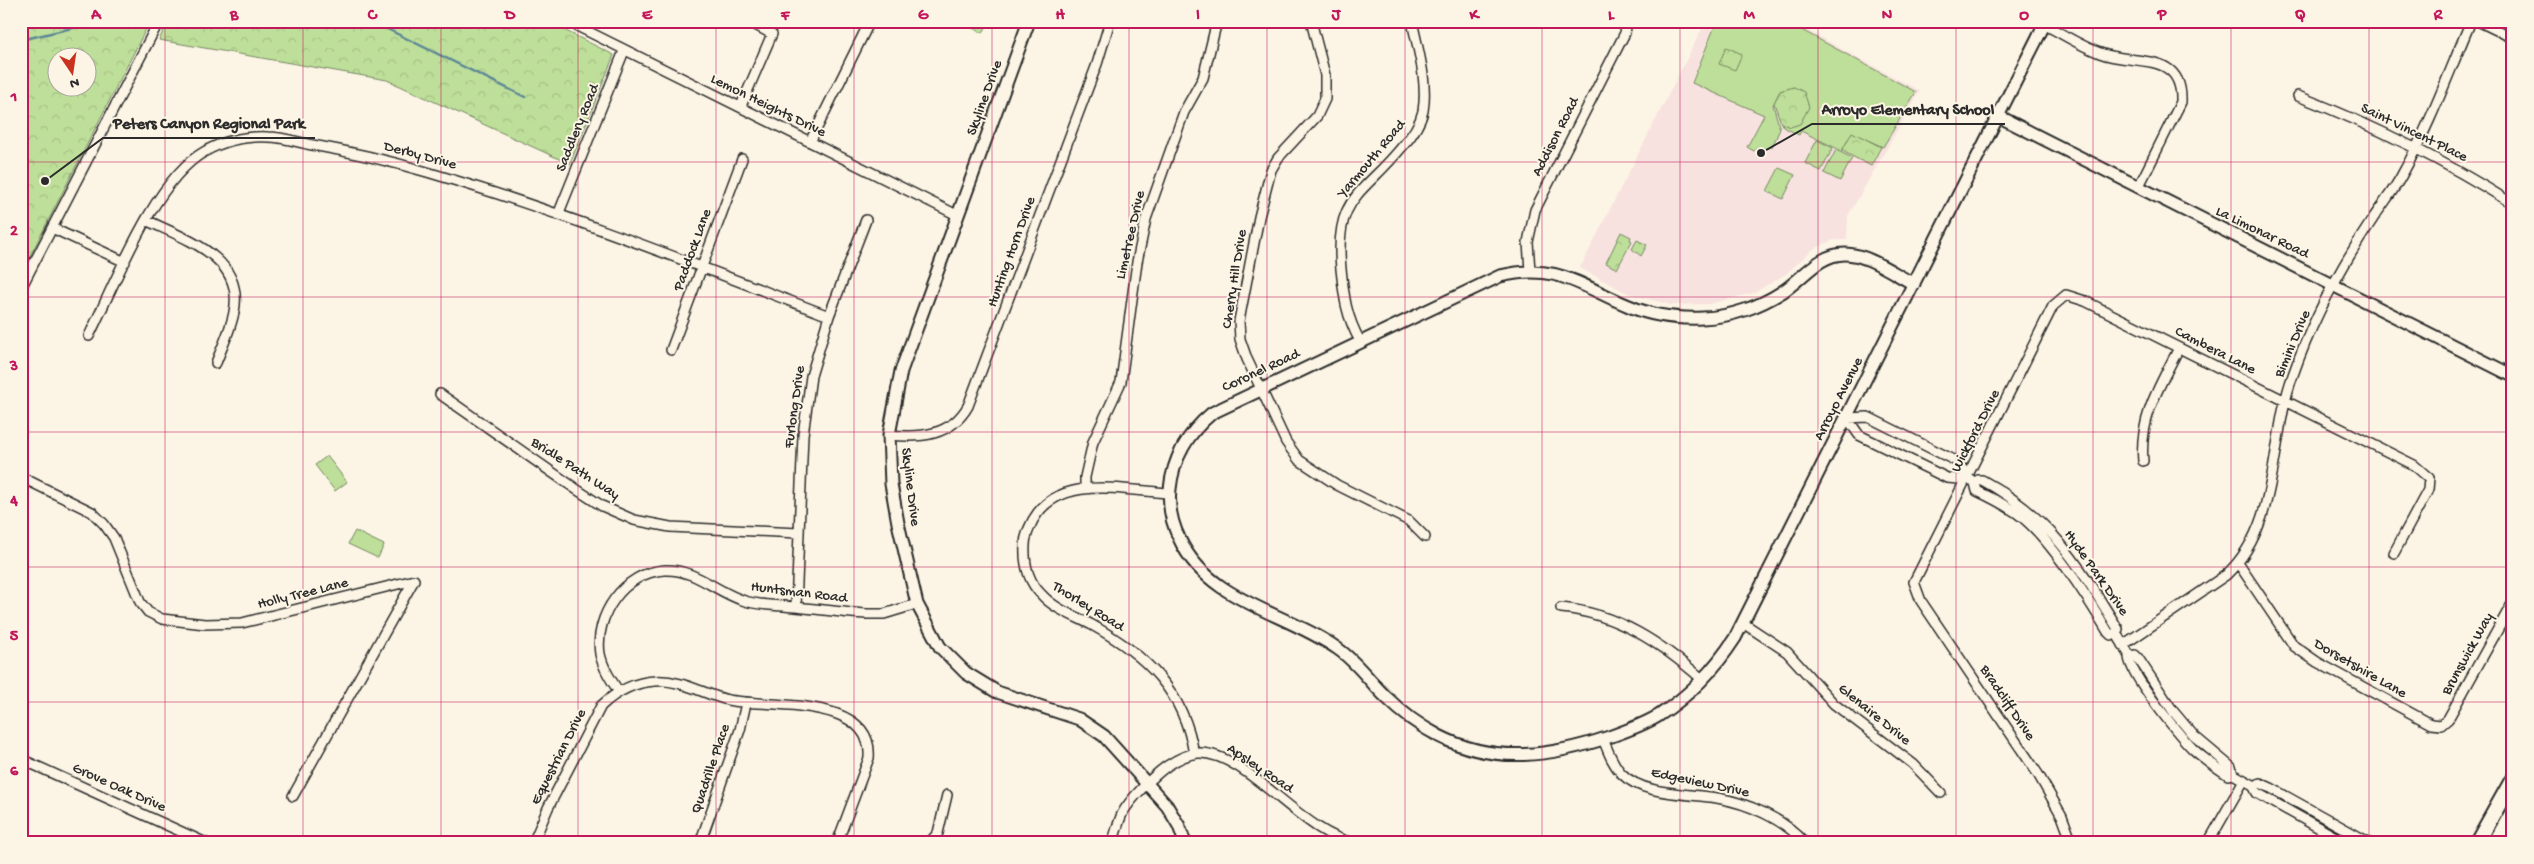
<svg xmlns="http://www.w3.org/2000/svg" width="2534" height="864" viewBox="0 0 2534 864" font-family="'Gochi Hand',sans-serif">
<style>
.built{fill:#f7e2df}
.grass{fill:#bedf99;stroke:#748562}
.forest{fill:url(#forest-crowns);stroke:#748562;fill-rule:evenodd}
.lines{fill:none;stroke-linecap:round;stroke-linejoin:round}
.stream{stroke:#5c8796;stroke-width:2.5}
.street-casing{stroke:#2b2b2b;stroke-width:12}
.secondary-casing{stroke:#2b2b2b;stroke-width:15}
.primary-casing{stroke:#2b2b2b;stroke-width:18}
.street{stroke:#fcf5e5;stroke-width:9}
.secondary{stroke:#fcf5e5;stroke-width:11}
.primary{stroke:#fcf5e5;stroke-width:14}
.grid{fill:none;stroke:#c2185b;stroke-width:1;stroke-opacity:0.55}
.labels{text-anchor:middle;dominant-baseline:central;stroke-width:4;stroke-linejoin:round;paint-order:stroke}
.street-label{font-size:15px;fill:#2b2b2b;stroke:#fcf5e5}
.leader{fill:none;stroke:#2b2b2b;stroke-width:2}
.callout-dot{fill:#2b2b2b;stroke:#fcf5e5;stroke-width:2}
.callout-label{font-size:16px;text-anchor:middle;font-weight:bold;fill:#2b2b2b;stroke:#fcf5e5;stroke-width:4;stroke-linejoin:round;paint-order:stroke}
.neatline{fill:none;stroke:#c2185b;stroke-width:2}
.grid-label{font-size:16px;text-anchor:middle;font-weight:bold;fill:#c2185b}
</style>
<defs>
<pattern id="forest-crowns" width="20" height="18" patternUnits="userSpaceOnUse" patternTransform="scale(1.25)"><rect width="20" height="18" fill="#bedf99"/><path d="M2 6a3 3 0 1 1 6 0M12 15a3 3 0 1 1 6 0" fill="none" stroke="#a3c084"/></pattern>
</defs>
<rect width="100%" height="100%" fill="#fcf5e5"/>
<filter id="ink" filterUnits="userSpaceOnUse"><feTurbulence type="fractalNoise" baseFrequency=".02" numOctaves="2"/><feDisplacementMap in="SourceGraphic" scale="10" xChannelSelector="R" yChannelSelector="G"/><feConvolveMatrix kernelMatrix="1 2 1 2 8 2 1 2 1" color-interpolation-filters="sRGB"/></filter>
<g filter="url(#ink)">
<!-- built -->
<path class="built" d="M1706,21H1790L1920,91L1848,216L1847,240H1833L1812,250L1786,274L1754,293L1709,304L1671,305L1629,294L1580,268Z"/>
<!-- grass -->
<path class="grass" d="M972,21H989L983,33L970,27Z
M1717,21H1785L1916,92L1883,147L1852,133L1842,151L1801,131L1799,135L1783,127L1781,123L1790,127L1794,87L1780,91L1773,105L1780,129L1772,147L1763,149L1758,147L1754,151L1747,147L1764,115L1692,83Z
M1817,140L1833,148L1821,171L1805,163Z
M1836,150L1852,158L1840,181L1824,173Z
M1779,168L1795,175L1783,199L1767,191Z
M327,456L347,482L335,491L315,465Z
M355,531L384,545L378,558L348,544Z"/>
<!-- forest -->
<path class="forest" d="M68,21H150L21,274V25ZM58,58H88V88H58Z
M168,21H546L614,55L570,164L387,80L159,40Z
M1726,47L1742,54L1735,70L1719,64Z
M1794,87L1804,92L1809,107L1800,124L1790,127L1781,123L1774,103L1780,91Z
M1852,132L1881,147L1871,166L1842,151Z
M1621,232L1631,237L1630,240L1632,241L1617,269L1606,263Z
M1637,240L1647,245L1641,256L1632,249Z"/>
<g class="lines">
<!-- stream -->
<path class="stream" d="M371,21L525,97
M21,40L102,21"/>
<defs>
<path id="street" d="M567,21L957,215
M1311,21L1325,75V99L1317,116L1278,158L1271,170L1259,217L1239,321L1240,339L1247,359L1286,442L1299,460L1337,485L1409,521L1425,537
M2478,21L2513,38
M2044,24C2062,34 2081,46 2100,53C2134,66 2183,50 2181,102L2138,188
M2298,96C2373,125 2445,161 2513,204
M741,106L772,34L748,21
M810,142L870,21
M558,215L624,51
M146,220C185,239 245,257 234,312C231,329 222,347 216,363
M52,228L125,262
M1530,271L1528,242L1535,210L1625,33L1627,21
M21,288L159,21
M89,336C115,284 154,180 204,152C223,141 246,136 268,137C281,137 294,141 307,144C347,151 387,160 427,172C563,212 696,265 829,316
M1360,341C1346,316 1344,297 1341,269C1334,196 1362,196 1402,147C1411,137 1420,125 1423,111C1428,81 1418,50 1412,21
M671,350L742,159
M440,394L576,489L602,506L634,520L670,527L799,533
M889,435C921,438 951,436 968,406L1097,64L1110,21
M2143,461C2139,418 2160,385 2179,348
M21,477L92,512L104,524L114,538L140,602L148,612L162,619L205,624L242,623L414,580
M1968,478L1958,462L1868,417L1847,418L1859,435L1947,478L1971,480
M1085,489V477L1093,442L1121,382L1137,262L1146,219L1184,112L1203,78L1217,21
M1169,493C1126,491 1059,473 1033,520C1029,528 1025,536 1025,545C1024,563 1028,581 1041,594C1054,609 1075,616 1092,625C1146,655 1184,691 1194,754
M2238,563L2294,646L2317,662L2431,724L2441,725L2448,719L2513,602
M796,607L803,435L811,376L829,316L866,220
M1561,608C1617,613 1662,644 1702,679
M1743,623L1787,652L1834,704L1913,764L1941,793
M2116,633L2111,635L2108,632C2088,598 2048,535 2017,513C2005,505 1990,497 1977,491L1975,483L1978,480H1982C2052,518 2078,564 2118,629L2116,633L2130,656
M2123,645L2226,575C2281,524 2269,440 2293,375C2312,320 2342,265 2374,217C2384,202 2395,189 2403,173C2430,125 2449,72 2471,21
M619,692C611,680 603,668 600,654C594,616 624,572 665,570C695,569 715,591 742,600C758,606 778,605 795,607C819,609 843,613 867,614H884L917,604
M1603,739C1608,751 1612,763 1621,773C1643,796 1688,793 1717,798C1748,803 1784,819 1805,843
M21,759L206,843
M2233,774L2231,767L2194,736L2173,711L2138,658L2135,655L2129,657C2130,675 2179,735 2193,749C2204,759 2216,767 2228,775L2233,774L2255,786
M293,796L414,580
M533,843L548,808L601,706C616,692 634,682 655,681C681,679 703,694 728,700C768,708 874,695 869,758L837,843
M700,843L740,730L746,703
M929,843L938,833L947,795
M1112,843C1116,833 1118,823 1122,814C1130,799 1153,776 1167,766C1176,760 1187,754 1198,753C1247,751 1302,835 1355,843
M2072,843L2062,816L2038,774L1921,601L1914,582L2053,306L2066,295L2085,301L2414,465L2429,478L2428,490L2394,553
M2208,843L2244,780
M2346,843L2257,793L2254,787L2260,783L2271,788L2370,843"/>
<path id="secondary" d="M1029,21L901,371L889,435L891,484L898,523L917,604L940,647L966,673L997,692L1079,719L1104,736L1167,806L1179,826L1185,843
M1998,116L2513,376
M1914,284C1894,274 1868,254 1845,254C1818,254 1803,279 1782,292C1759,307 1730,317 1703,318C1678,319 1652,316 1629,306C1580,286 1557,262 1500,276L1212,413C1188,433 1173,458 1170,489C1168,507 1172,524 1180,540C1209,602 1286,612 1338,649C1357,662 1370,682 1387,698C1402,713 1420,726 1439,736C1495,765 1553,756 1609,737C1626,731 1643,725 1658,716C1689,696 1715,669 1735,638L2046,21"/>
<path id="primary" d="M2477,843L2513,779"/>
</defs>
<!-- street casing -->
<use href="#street" class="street-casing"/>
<!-- secondary casing -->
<use href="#secondary" class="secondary-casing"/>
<!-- primary casing -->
<use href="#primary" class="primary-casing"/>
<!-- street -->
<use href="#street" class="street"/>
<!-- secondary -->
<use href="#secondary" class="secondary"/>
<!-- primary -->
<use href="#primary" class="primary"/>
</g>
</g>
<!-- grid -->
<path class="grid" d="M165,21V843M303,21V843M441,21V843M578,21V843M716,21V843M854,21V843M992,21V843M1129,21V843M1267,21V843M1405,21V843M1542,21V843M1680,21V843M1818,21V843M1956,21V843M2093,21V843M2231,21V843M2369,21V843M21,162H2513M21,297H2513M21,432H2513M21,567H2513M21,702H2513"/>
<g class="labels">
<!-- street labels -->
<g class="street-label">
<text transform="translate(985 98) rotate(-70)">Skyline Drive</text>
<text transform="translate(768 106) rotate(26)">Lemon Heights Drive</text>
<text transform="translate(578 128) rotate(-68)">Saddlery Road</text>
<text transform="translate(2414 133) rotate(26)">Saint Vincent Place</text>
<text transform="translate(1556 137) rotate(-63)">Addison Road</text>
<text transform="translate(420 156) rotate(15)">Derby Drive</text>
<text transform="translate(1372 159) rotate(-50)">Yarmouth Road</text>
<text transform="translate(2262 233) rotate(26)">La Limonar Road</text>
<text transform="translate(1131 235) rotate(-77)">Limetree Drive</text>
<text transform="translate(693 250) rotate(-70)">Paddock Lane</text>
<text transform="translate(1012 252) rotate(-70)">Hunting Horn Drive</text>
<text transform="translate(1235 279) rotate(-81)">Cherry Hill Drive</text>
<text transform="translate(2293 344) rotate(-67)">Bimini Drive</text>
<text transform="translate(2215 351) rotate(27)">Cambera Lane</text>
<text transform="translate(1261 371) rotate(-25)">Coronel Road</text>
<text transform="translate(1839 399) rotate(-63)">Arroyo Avenue</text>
<text transform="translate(795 407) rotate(-82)">Furlong Drive</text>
<text transform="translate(1976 431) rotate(-63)">Wickford Drive</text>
<text transform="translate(575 469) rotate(33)">Bridle Path Way</text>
<text transform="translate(910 487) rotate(83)">Skyline Drive</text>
<text transform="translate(2096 573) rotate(55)">Hyde Park Drive</text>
<text transform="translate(799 593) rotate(7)">Huntsman Road</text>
<text transform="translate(303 594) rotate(-14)">Holly Tree Lane</text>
<text transform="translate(1088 607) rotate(32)">Thorley Road</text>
<text transform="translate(2468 654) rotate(-61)">Brunswick Way</text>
<text transform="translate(2360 669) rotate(30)">Dorsetshire Lane</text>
<text transform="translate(2007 703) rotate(56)">Bradcliff Drive</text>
<text transform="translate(1874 715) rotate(39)">Glenaire Drive</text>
<text transform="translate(559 757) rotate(-63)">Equestrian Drive</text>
<text transform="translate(711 769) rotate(-71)">Quadrille Place</text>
<text transform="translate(1260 769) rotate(34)">Apsley Road</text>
<text transform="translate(1700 783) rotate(12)">Edgeview Drive</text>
<text transform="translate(119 788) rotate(24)">Grove Oak Drive</text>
</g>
</g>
<!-- callouts -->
<path class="leader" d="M1761 153L1812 124H2005M45 181L103 138H315"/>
<g class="callout-dot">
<circle cx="1761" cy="153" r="5"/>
<circle cx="45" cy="181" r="5"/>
</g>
<g class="callout-label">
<text x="1908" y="114">Arroyo Elementary School</text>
<text x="209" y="128">Peters Canyon Regional Park</text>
</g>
<!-- margin -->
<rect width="2534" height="864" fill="none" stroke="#fcf5e5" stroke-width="55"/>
<!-- north arrow -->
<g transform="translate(72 72) rotate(167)"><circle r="24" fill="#fcf5e5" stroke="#a8a49b"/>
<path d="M0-4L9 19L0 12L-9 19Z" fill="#c8321e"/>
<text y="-8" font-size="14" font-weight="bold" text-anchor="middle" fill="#2b2b2b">N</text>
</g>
<rect x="28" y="28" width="2478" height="808" class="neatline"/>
<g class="grid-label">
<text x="96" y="19">A</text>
<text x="234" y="19">B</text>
<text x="372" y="19">C</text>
<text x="510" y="19">D</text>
<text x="647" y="19">E</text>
<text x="785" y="19">F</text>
<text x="923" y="19">G</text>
<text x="1060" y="19">H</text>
<text x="1198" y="19">I</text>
<text x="1336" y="19">J</text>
<text x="1474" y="19">K</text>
<text x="1611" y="19">L</text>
<text x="1749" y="19">M</text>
<text x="1887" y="19">N</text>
<text x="2024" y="19">O</text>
<text x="2162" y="19">P</text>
<text x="2300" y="19">Q</text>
<text x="2438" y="19">R</text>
<text x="14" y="101">1</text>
<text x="14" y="235">2</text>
<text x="14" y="370">3</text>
<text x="14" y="505">4</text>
<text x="14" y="640">5</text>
<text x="14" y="775">6</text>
</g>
</svg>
